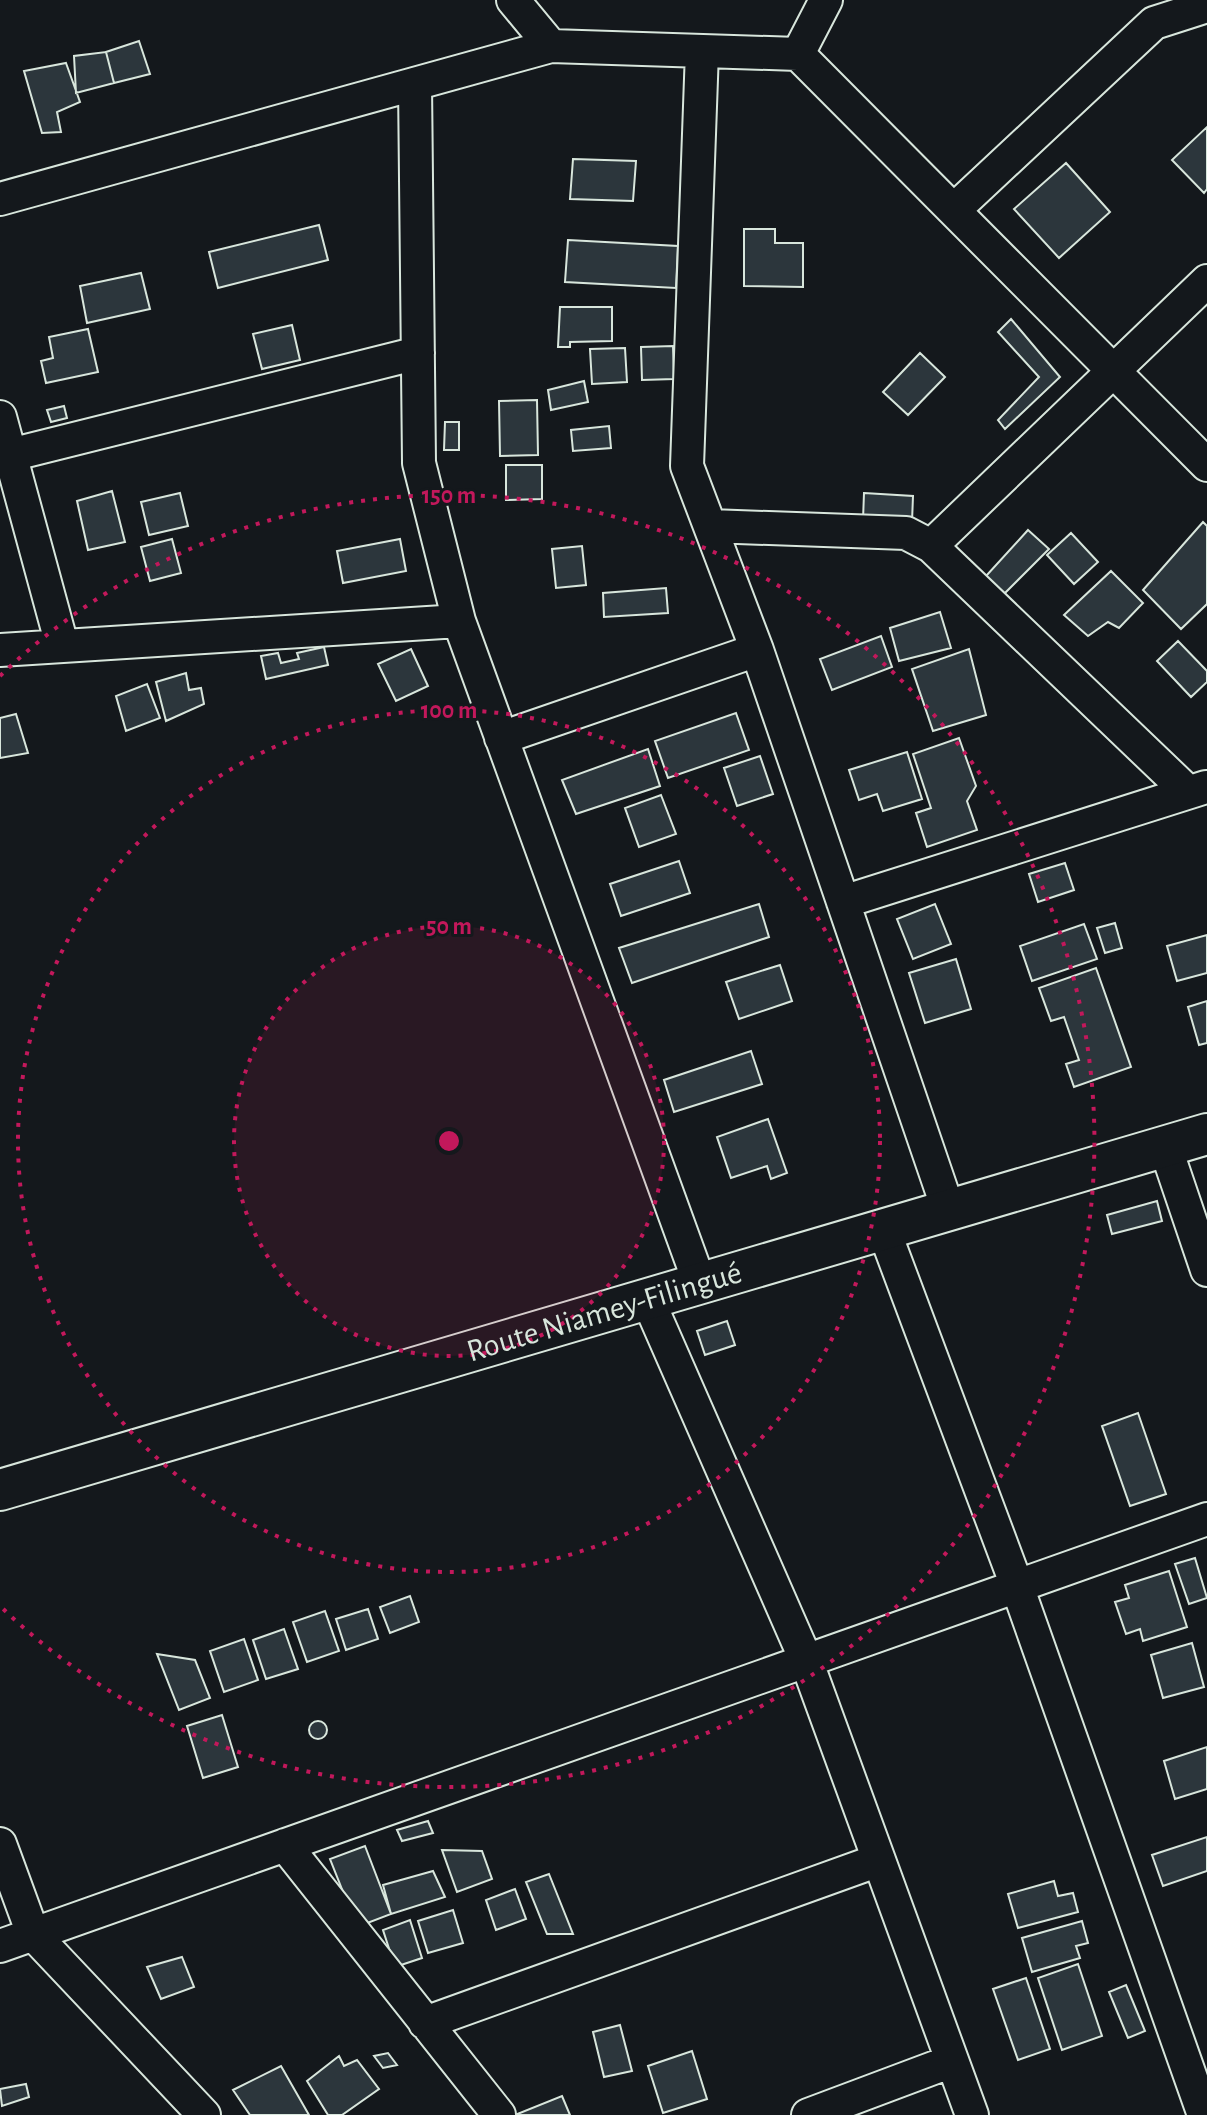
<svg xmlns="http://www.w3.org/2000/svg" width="1207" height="2115" viewBox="0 0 1207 2115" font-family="'Alegreya Sans',sans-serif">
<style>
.building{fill:#2c363c;stroke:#d8e6dc;stroke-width:2}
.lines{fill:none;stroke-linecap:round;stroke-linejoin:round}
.minor-casing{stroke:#d8e6dc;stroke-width:36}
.major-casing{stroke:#d8e6dc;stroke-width:44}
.minor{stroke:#14181c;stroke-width:32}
.major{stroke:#14181c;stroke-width:40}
.ring{fill:none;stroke:#c2185b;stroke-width:4;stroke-dasharray:4 8}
.labels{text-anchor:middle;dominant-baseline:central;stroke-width:6;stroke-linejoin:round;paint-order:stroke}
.street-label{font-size:32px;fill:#d8e6dc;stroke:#14181c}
.centre{fill:#c2185b;stroke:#14181c;stroke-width:4}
.ring-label{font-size:24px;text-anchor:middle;font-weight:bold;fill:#c2185b;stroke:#14181c;stroke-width:6;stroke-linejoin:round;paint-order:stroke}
</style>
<rect width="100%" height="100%" fill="#14181c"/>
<!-- building -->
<path class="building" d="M139,41L150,74L114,83L106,52Z
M106,52L114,83L76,93L74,56Z
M66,63L80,102L57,112L61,132L42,133L24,71Z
M1207,127V189L1204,193L1172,160Z
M573,159L636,161L633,201L570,199Z
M1066,163L1110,212L1059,258L1014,209Z
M319,225L328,260L218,288L209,252Z
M744,229H775V243H803V287L744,286Z
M568,240L678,246L676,288L565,282Z
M141,273L150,309L87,323L80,286Z
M560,307H612V341L570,342V347H558Z
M1011,319L1060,377L1005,429L998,420L1039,377L998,332Z
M292,325L300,360L262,369L253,334Z
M88,329L98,372L46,383L41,361L53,358L49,337Z
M673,346L674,379L642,380L641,347Z
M625,348L627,382L592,384L590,349Z
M920,353L945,377L908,415L883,392Z
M584,381L588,402L551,410L548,390Z
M537,400L538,455L500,456L499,401Z
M64,406L67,418L51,422L47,410Z
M445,422H459V450H444Z
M609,426L611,448L573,451L571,430Z
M506,465H542V499L506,500Z
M112,491L125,542L88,550L77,501Z
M180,493L188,526L149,535L141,502Z
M864,493L913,496L912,522L863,520Z
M1203,522L1207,526V604L1181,629L1143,590Z
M1028,530L1049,549L1003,595L986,576Z
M1071,533L1098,562L1074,584L1047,555Z
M172,539L181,573L150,581L141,547Z
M400,539L406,571L343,583L337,551Z
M582,546L586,585L556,588L552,549Z
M1111,571L1143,603L1119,628L1108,622L1088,636L1064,615Z
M666,588L668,613L604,617L603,593Z
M940,612L951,648L899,661L890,628Z
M881,636L892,667L832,690L820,659Z
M1178,641L1207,671V682L1191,697L1157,661Z
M324,647L328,665L266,679L261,656L278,653L281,663L299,659L297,653Z
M411,649L428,686L396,701L378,664Z
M969,649L986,715L933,731L912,669Z
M186,673L189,690L201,688L204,704L166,721L156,682Z
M147,684L160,718L126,731L116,696Z
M736,713L749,750L668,778L655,741Z
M16,714L28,753L0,758V718Z
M959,738L976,786L967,801L977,830L927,847L916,813L931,808L913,754Z
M648,749L660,786L576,814L562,780Z
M907,752L922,799L883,811L877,794L859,800L849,770Z
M760,756L773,794L737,806L724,768Z
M661,795L676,834L639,847L625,808Z
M679,861L690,893L621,916L610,884Z
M1065,863L1074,890L1038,902L1029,874Z
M759,904L769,937L632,983L619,948Z
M935,904L951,944L913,959L897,919Z
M1115,923L1122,948L1105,953L1097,928Z
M1084,924L1097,959L1032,981L1020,946Z
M1207,935V973L1177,981L1167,946Z
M956,959L971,1009L925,1023L909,973Z
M780,965L792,1001L739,1019L726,982Z
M1096,968L1131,1067L1074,1087L1066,1064L1079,1060L1064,1017L1051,1021L1039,988Z
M1207,1001V1043L1199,1045L1188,1007Z
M751,1051L762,1084L674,1112L664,1080Z
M768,1119L787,1173L771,1179L767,1166L731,1178L717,1137Z
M1157,1201L1162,1221L1112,1234L1107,1215Z
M727,1321L735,1345L705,1355L697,1331Z
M1138,1413L1166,1494L1130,1506L1102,1426Z
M1195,1558L1207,1598L1189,1604L1175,1564Z
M1169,1571L1187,1627L1143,1641L1140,1629L1126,1634L1115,1602L1129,1598L1125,1585Z
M410,1596L419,1622L390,1633L380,1607Z
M368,1609L378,1639L346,1650L336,1619Z
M325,1611L339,1651L307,1662L293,1622Z
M284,1629L298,1669L266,1679L253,1640Z
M244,1639L258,1680L224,1692L210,1651Z
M1192,1643L1204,1687L1163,1698L1151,1655Z
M157,1654L195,1660L210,1698L179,1710Z
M222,1715L238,1767L203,1778L187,1726Z
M309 1730a9 9 0 1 1 18 0a9 9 0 1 1-18 0Z
M1207,1747V1789L1175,1799L1164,1761Z
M428,1821L433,1833L402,1841L397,1830Z
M1207,1837V1871L1163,1886L1152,1855Z
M365,1846L391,1914L357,1927L330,1859Z
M442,1850L482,1851L492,1879L457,1892Z
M433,1871L445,1897L391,1914L383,1885Z
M549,1874L573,1934H547L526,1882Z
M1054,1881L1058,1896L1073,1893L1078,1912L1018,1928L1008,1894Z
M515,1889L526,1919L496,1930L486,1900Z
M453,1910L463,1943L428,1953L418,1921Z
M410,1920L422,1958L395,1967L383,1930Z
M1082,1921L1088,1943L1076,1946L1080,1958L1032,1972L1022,1938Z
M182,1957L194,1987L161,1999L147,1967Z
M1078,1964L1102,2036L1062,2050L1038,1978Z
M1026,1978L1050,2049L1018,2060L993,1989Z
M1126,1985L1145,2031L1128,2038L1109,1992Z
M620,2025L632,2071L604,2077L593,2032Z
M692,2051L707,2099L663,2113L648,2066Z
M388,2053L397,2065L383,2068L374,2056Z
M339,2056L344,2066L357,2060L379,2089L342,2115H328L307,2081Z
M281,2066L309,2115H250L233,2090Z
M26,2084L29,2097L2,2106L0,2089Z
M562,2096L570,2115H515Z"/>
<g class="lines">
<defs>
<path id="minor" d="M513,0L551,46L798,54L1207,465
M702,51L687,466L757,650L948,1209
M798,54L826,0
M415,84L419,463L459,621L700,1284
M0,199L551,46
M954,210L1154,23L1207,6
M0,417L62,645
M10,455L418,353
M710,526L906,533L931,546L1188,792
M931,546L1207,281
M0,650L459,621
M501,738L757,650
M843,902L1206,787
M1165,1146L1207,1270
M883,1228L1017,1586L1204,2115
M648,1300L806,1660L972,2115
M0,1844L33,1934L204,2115
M285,1845L499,2115
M0,1946L1207,1519
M425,2023L879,1860
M808,2115L952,2061"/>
<g id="major">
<path id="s1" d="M0,1490L1207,1134"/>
</g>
</defs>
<!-- minor casing -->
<use href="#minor" class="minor-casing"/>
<!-- major casing -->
<use href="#major" class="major-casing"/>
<!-- minor -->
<use href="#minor" class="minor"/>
<!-- major -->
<use href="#major" class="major"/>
</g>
<!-- distance rings -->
<circle cx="449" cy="1141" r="215" fill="#c2185b" fill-opacity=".12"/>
<g class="ring">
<circle cx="449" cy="1141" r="215"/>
<circle cx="449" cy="1141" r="431"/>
<path d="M0 676A646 646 0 1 1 0 1606"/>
</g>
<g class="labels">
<!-- street labels -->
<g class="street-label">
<text stroke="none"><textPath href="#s1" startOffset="630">Route Niamey-Filingué</textPath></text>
</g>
</g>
<circle cx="449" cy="1141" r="12" class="centre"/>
<g class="ring-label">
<text x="449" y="503">150 m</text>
<text x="449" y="718">100 m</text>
<text x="449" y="934">50 m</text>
</g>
</svg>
